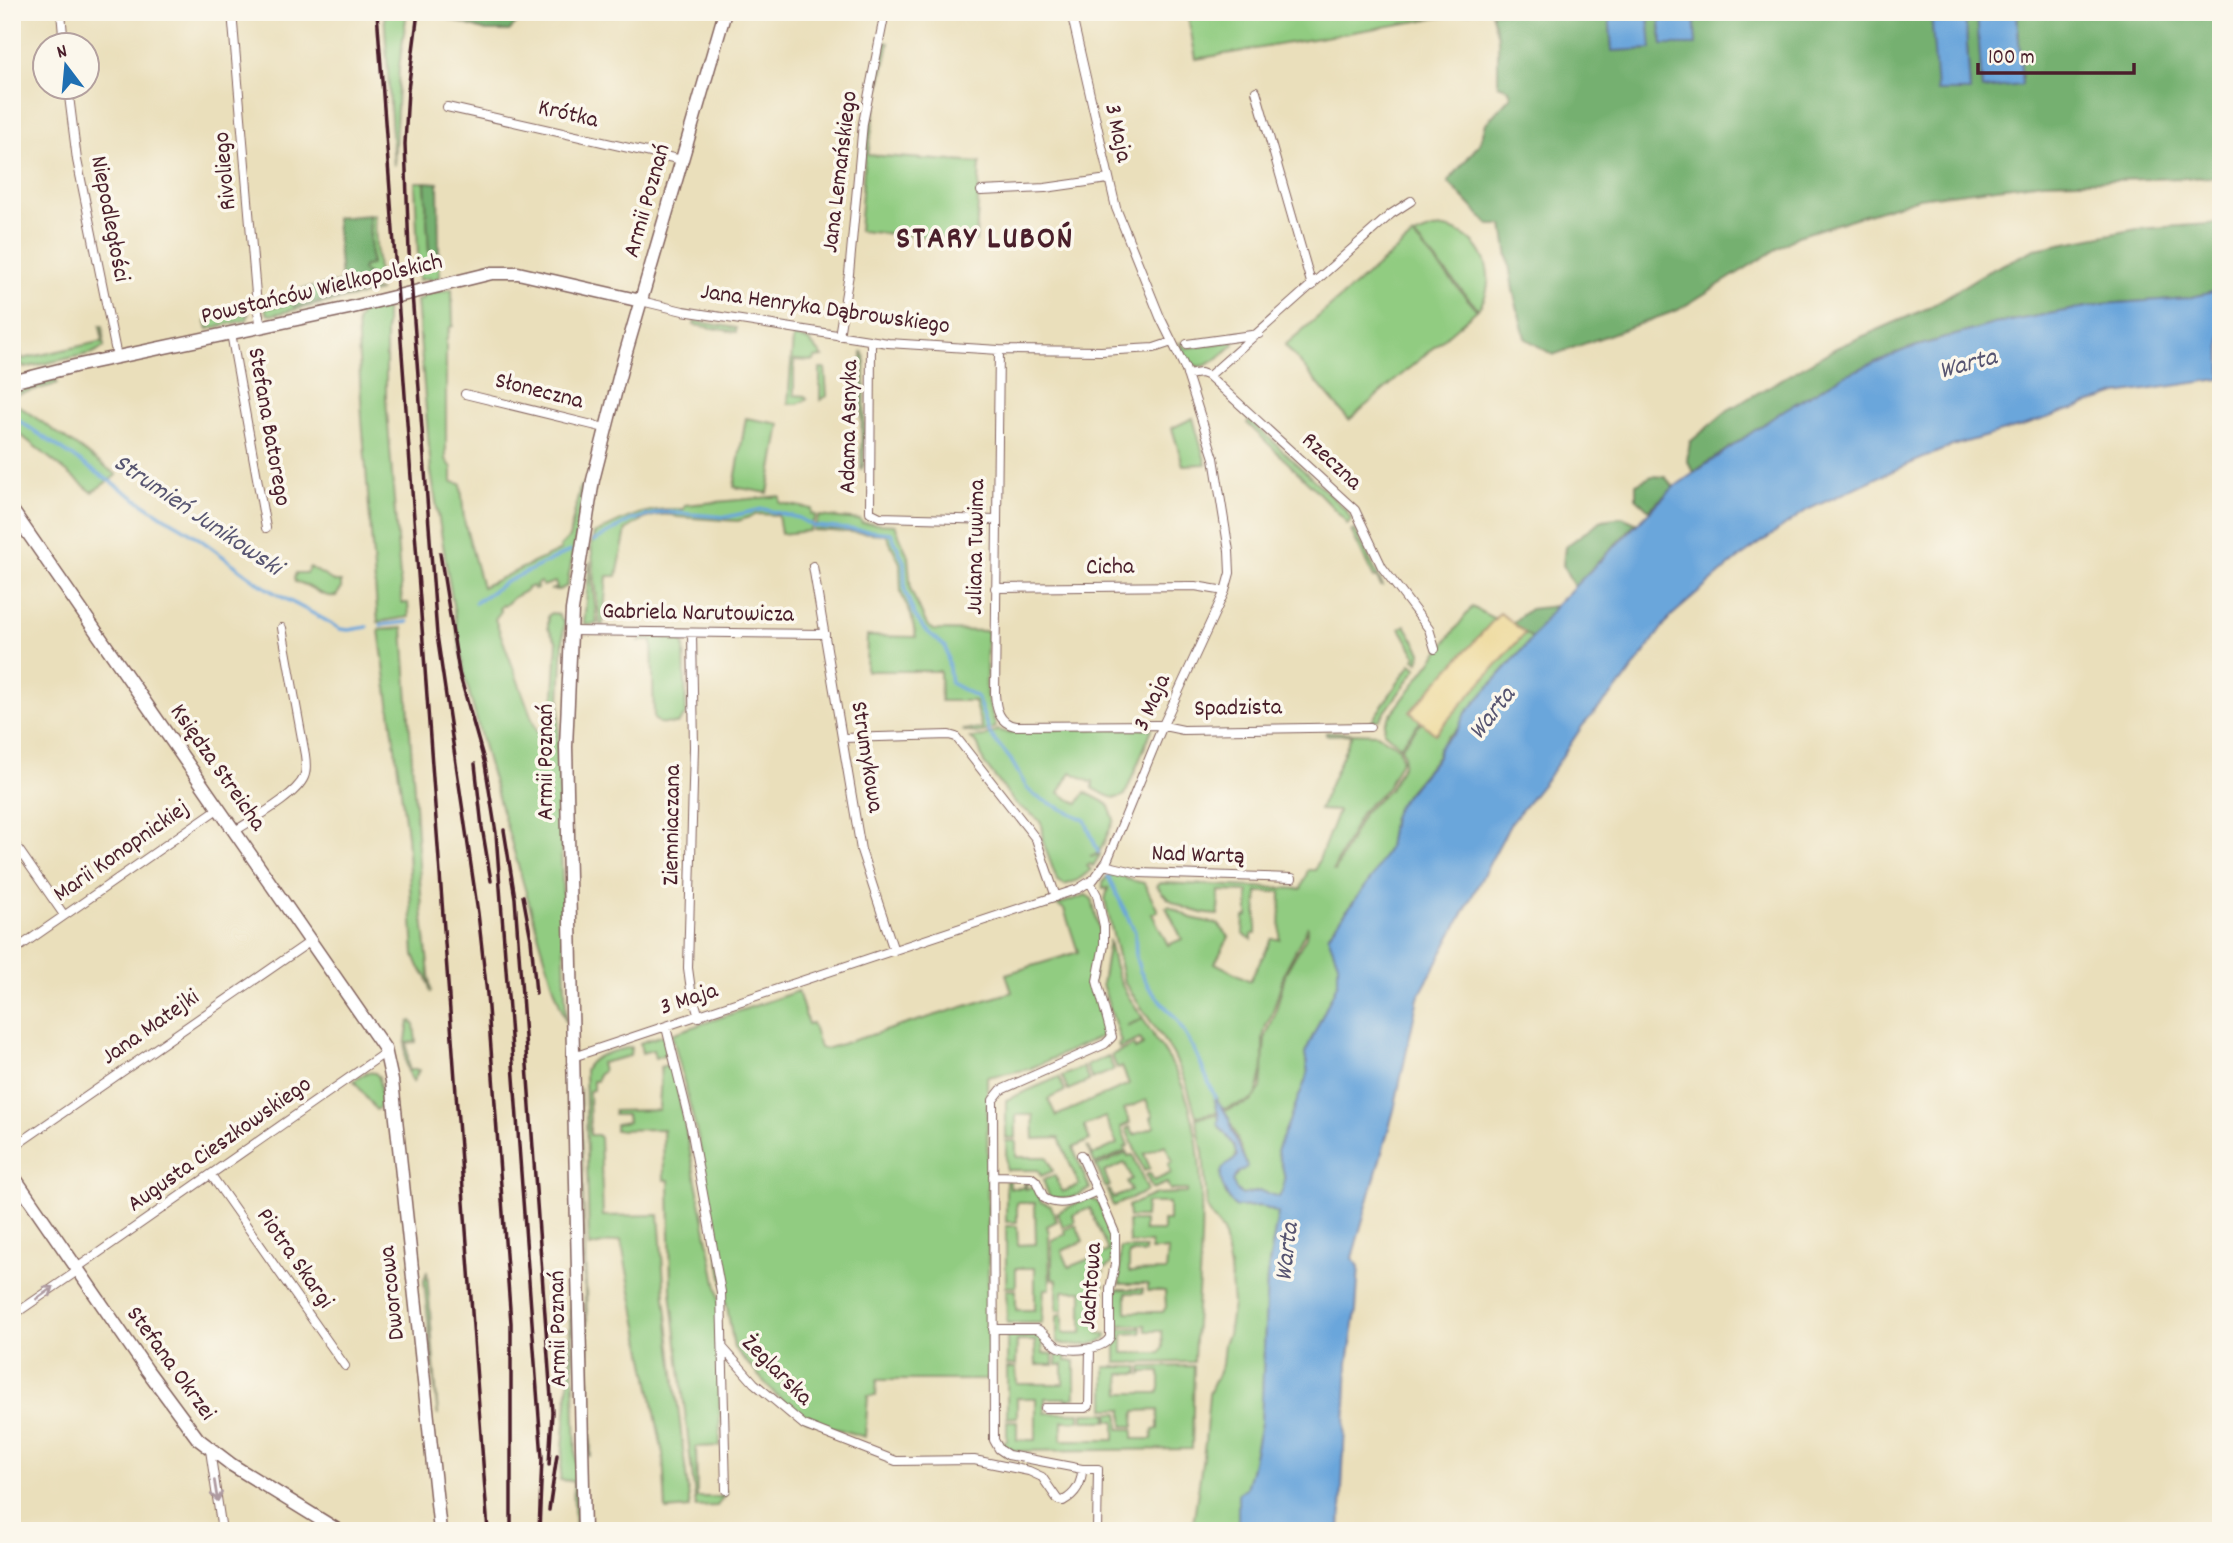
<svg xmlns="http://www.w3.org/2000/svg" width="2233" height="1543" viewBox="0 0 2233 1543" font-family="Dekko,sans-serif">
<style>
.green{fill:#91cc81;stroke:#6e7656;stroke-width:2}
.forest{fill:#74b06f;stroke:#5f684d;stroke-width:2}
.sand{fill:#eeda9e;stroke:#9c7c64;stroke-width:2}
.water{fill:#6ba6db;stroke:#5a6283;stroke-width:2}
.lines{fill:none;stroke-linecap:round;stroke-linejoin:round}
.stream{stroke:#6ba6db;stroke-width:3.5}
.street-casing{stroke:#82625d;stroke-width:10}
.secondary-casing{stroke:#82625d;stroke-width:15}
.street{stroke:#fff;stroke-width:8}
.secondary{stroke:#fff;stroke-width:12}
.rail{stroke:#4a1f2b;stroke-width:3.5}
.oneway{stroke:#ae9aa0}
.labels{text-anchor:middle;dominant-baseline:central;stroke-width:7;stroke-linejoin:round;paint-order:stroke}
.street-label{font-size:24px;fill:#4a1f2b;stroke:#fbf7ec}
.water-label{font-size:26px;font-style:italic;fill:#575571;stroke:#fbf7ec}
.district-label{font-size:32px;font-weight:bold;letter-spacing:2px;fill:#4a1f2b;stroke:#fbf7ec}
</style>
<rect width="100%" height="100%" fill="#fbf7ec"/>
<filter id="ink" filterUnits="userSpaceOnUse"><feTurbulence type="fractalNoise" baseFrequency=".0143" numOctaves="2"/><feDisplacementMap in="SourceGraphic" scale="14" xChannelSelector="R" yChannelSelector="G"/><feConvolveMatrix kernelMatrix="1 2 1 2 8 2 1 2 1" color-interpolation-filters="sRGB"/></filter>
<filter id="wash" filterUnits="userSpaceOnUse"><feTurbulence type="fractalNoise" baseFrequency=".00686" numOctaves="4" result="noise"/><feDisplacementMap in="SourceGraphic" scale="28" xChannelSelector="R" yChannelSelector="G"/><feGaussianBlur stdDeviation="1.57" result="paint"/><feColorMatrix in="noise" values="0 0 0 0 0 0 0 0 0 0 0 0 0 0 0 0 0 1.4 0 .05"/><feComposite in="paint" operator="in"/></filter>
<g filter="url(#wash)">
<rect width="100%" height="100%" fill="#eadfbb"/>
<!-- green -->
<path class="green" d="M384,12H407L399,67L394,166Z
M1187,12H1471L1196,59Z
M885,42L889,43L879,89L876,83Z
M877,96L868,155L980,163L976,241L859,231L866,142L873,100Z
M415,182H425L429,252H439L440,277L431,280L430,278L419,280Z
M369,215H374L378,274L372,278L371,289L380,291L271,315L267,314L265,308L280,306L367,274L362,270L364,266L371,265Z
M1445,228C1483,235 1501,279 1478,309L1414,236L1432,229Z
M1413,236L1477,310L1349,420L1285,345Z
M452,289L453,326L450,327L446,342V459L452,468V482L461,484L464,520L482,587L561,550L560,547L569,538L580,487L586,483L567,586L559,590H550L557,588L555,582L543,586L541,582L536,584L537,588L534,589L533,586L527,588V590L514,597L504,606L502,605L499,609L501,611L495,619L537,732L544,730L545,733L553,730L549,719L553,713L557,642L548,628V616L551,613L558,614L564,622L558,738L566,1022L554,988L488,763L465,677L431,472L417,300L422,299L424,295Z
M386,305V398L402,603H408L409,617L378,622L362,419L357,321L363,311Z
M249,313L247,320L208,329L206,321Z
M12,319L22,359L103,341L100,326H103L104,347L93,353L24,368L21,363Z
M695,321L736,328V332L694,325Z
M793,337L808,340L823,357L815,358L814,361L794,360V395L805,396L807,399L798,404H788Z
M1233,341L1234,344C1225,352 1203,376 1190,362C1185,358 1182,348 1179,342L1187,348Z
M862,351L865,357L864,464L861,470Z
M820,368H825L827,396L820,400Z
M56,380L57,384L12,396V391Z
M12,401L117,475L92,492L12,428Z
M746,418L780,424L768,493L734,487Z
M1193,418L1206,464L1183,465L1172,428Z
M1250,420L1346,510L1351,519L1349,523L1347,524L1343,518L1313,487L1247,423Z
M780,496V503L812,509L811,514L816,515L809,531L781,534L778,515L758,514L738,521L678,517C660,510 641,519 626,530L617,576H607L603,625H600L591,545L594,534C631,516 642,508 684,509L685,505Z
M819,516L860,520L862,523L895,525L908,556L911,591L927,625L934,630L987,631L986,694L996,727C983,733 975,735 962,730L982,729L974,701H941L940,671H866L867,636L916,637L911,615L901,593L900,563L886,534L813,530Z
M1355,530L1383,586H1381L1376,577L1374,578L1351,531Z
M590,561L597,624L586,625L584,622Z
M310,567L335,582H341V589L336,596C321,599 310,583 295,582L294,578L296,573H306Z
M1472,607L1495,619L1411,711L1421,721L1400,746L1384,732L1385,723Z
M1405,625L1421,652L1419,662L1414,659L1416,656L1400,628Z
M403,628L422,908L431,993L427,978L419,967L414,955L407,835L379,630Z
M1525,633L1532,638L1465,714L1460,727L1446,738L1437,753L1438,756L1407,793L1393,817L1388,848L1373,876L1328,935L1338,963V982L1305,1053L1308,1074L1277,1151C1283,1168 1289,1180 1279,1197L1260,1191L1242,1195L1235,1188L1233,1181L1246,1163C1240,1147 1233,1124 1224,1111L1251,1102L1261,1088L1265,1039L1275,1014L1286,972L1306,937L1308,926L1285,971L1272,1014L1266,1026L1263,1038V1068L1256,1096L1250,1101L1223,1109L1214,1096L1218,1112L1196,1116L1186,1082L1173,1054L1124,982L1105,900L1108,888L1103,889C1101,875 1113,873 1124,875L1126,879L1144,883L1158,911L1152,914L1168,945L1182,939L1166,907L1169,906L1191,918L1218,924L1229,937L1215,963L1250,981L1272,939H1280L1281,892H1257L1256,934H1252V939L1243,934L1244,917L1248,916V892L1219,891L1218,915C1197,914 1168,905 1157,886L1161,883L1301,889L1308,870H1315L1338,811L1319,810L1352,734L1326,735V732L1377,734L1399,748L1402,759L1387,788L1362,811L1333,870L1335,871L1364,812L1389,790L1403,765L1404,755L1401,747L1422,722L1435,733Z
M644,637H677L684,644L686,714L677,724L659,723L654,719L652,641H639Z
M1411,664L1417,668L1380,719L1371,722Z
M1150,728L1152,729L1125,795C1113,802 1104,794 1093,788V781L1090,782L1071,772L1059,793L1078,804L1085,792L1108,804L1114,820L1099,853L1090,856L1100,855L1093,866L1090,864L1087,866L1091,870L1078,880L1065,885L1057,880L1042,839C1048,817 1027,814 1015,803L984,763L978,745L970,738L984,737L998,730L1011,734L1012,730Z
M1086,895L1092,899L1100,933L1092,987L1107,1034L1029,1069L987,1077L989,1380H877L876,1396H868L865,1437L807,1420L775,1394L734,1348L699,1142L672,1034L798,991L808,1024L812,1023L820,1048L825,1049L1012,992L1006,974L1078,952L1064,909L1057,905Z
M1109,940C1116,980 1122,988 1143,1018L1126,1026L1143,1019L1154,1036L1153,1037C1224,1117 1197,1264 1194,1362L1116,1363V1329L1141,1328V1333L1123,1334V1353H1160L1163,1347L1162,1331H1146L1145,1325H1115V1292L1118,1289H1143V1293H1126V1312H1163L1166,1307L1165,1291H1148V1284H1120V1248H1145V1253H1129V1272L1166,1271L1168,1250H1151V1243H1129L1128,1221H1144V1231H1163V1221H1169V1203H1146L1145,1217H1129L1128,1206L1156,1194L1187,1193V1190H1170L1167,1183L1152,1189L1146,1175L1150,1173L1154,1181L1171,1173L1168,1164L1173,1162L1165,1145L1144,1154L1150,1168L1144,1171L1126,1129L1130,1127L1134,1135L1155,1127L1151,1118L1153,1116L1146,1100L1124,1109L1130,1123L1121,1127L1128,1146L1124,1148L1126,1151L1095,1164L1087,1146L1093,1155L1117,1144L1105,1117L1084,1126L1090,1140L1073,1148L1090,1189L1071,1198H1050L1043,1180L1055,1175L1062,1192L1079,1185L1059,1138L1034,1139L1033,1115H1016V1138H1006V1100L1059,1077L1065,1091L1048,1099L1056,1116L1129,1084L1122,1067L1117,1068L1111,1055L1134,1045L1135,1049L1143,1045L1140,1039L1119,1048L1118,1044L1121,1042L1102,984Z
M411,1021L414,1024L416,1042L407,1043L409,1070H419L413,1082C401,1063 405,1043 409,1022Z
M663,1035L667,1048L664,1055L655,1058L653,1050L642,1053L640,1043Z
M631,1047L630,1056L601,1063L603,1071L598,1075L597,1081H593V1090L589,1091L590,1135H598L600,1138L603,1216L659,1215L665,1297L690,1508L666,1510L663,1454L621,1240L589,1247L585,1070C591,1054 615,1051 631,1047Z
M1108,1056L1114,1070L1092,1079L1086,1066Z
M667,1065L674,1071L719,1297L720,1446L696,1447L697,1497H721L722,1492H727L717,1506L696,1507L671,1291L669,1180H664L663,1129L615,1130V1124L628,1122L627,1115H614V1111L659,1110C659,1097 662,1078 660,1067Z
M1083,1067L1089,1081L1068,1090L1062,1076Z
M367,1072L375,1073L379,1077L382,1106L376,1110L354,1081Z
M580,1088L591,1456H589Z
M1218,1114L1220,1128C1228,1137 1239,1146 1235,1159L1226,1165C1222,1184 1221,1193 1236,1207L1261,1206L1278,1213L1267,1276L1261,1423L1251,1471L1246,1488L1238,1494V1531H1192L1205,1443L1209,1394L1222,1365L1224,1343L1228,1335L1233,1304L1230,1269L1223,1231L1213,1219L1207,1207L1203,1153L1196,1118Z
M1006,1141H1016V1157H1047L1053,1171L1041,1176L1038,1170H1006Z
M1127,1153L1128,1156L1133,1155L1147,1189L1146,1192L1113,1206L1107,1191L1109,1190L1113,1198L1131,1191L1127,1182L1132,1179L1125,1163L1104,1172L1110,1186L1106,1188L1096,1166Z
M1006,1181H1010V1188H1024L1025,1181H1029V1183L1026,1184V1189L1034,1186L1041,1202L1051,1206L1057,1221L1047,1226L1049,1233L1050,1289H1044L1042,1323H1007L1006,1290H1016V1310H1035V1268H1016V1287H1006V1226H1017L1018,1245L1036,1244L1035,1203H1017V1222H1006Z
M1090,1198L1098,1202L1111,1233V1264L1106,1268H1099L1094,1257L1108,1251L1090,1208L1073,1215L1075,1222L1063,1227L1057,1212Z
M1076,1225L1083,1241L1062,1251L1069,1267L1091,1258L1097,1272H1105L1098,1274V1284L1105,1285H1098V1292L1105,1293H1098V1333L1106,1334L1105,1339C1093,1346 1070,1347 1057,1342V1315L1063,1314V1333H1082V1291H1063V1310H1057V1280L1052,1279V1240L1066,1234L1064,1230Z
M570,1236L578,1531H575L573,1481L560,1480L570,1368Z
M427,1271L438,1416L424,1281Z
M1007,1335L1039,1336L1042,1341L1043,1353L1053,1354V1365H1036L1035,1341H1017L1016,1365H1007Z
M1057,1354H1066V1361H1075V1398L1068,1399V1405L1067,1398H1045V1413H1080V1421H1062V1440H1115V1421H1109V1413H1119V1429H1133V1439H1152L1153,1430L1158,1429V1410L1135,1411L1134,1426H1123V1409H1105V1367H1139V1374H1120L1121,1393H1158L1160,1388V1372H1144L1142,1374V1367L1194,1366L1192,1449L1016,1451L1000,1444V1442L1007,1441V1421H1017V1440H1036V1398H1017V1417L1007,1418V1368H1016L1017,1384H1063V1365H1056Z
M1083,1413H1107V1421H1083Z"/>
<!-- forest -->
<path class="forest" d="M428,12H528L509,31H486Z
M1491,12H1609L1612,51L1650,49L1648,12H1659L1662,45H1695L1694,12H1931L1938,91H1970L1965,12H1977L1982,89L2022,84L2017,12H2221V177L2043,182L1919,198L1798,236L1678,310L1553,355L1525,338L1513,290L1503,225H1489L1448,182L1480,143L1486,123L1511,96L1509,89L1498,85V37Z
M425,182L438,183L439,252L429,253Z
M369,215L371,265L364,266L362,270L369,276L368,290L365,293L294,307L292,304L300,297L301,289L341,282L336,218Z
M2221,223V290L2188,298L2103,304L1994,324L1907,349L1845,375L1784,410L1694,472L1687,460L1690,442L1728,410L1836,348L1928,308L1985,273L2035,249L2137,229Z
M1652,476L1665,477L1674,487L1649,510L1636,498V484Z
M1622,517L1636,523L1574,587L1563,565L1565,547L1602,520Z
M1555,606L1532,638L1512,623L1530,609Z"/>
<!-- sand -->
<path class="sand" d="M1500,613L1525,633L1435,734L1410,712Z"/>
<!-- water -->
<path class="water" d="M1609,12H1648L1651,49L1612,51Z
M1659,12H1694L1696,45H1662Z
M1931,12H1965L1970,91H1937Z
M1977,12H2017L2022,85L1982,89Z
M2221,290V379L2117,394L2029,424L1952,446L1881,476L1807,510L1735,561L1670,617L1623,682L1583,725L1549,776L1511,823L1418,998L1394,1110L1352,1258L1359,1266L1356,1311L1348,1363L1340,1531H1238V1494L1246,1488L1251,1471L1261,1423L1267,1276L1278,1213L1261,1206L1236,1207C1229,1201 1217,1181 1222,1170C1224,1165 1231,1163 1235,1159L1237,1156L1234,1146L1218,1124L1219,1117L1213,1093L1230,1120L1232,1131L1246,1163L1247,1167L1238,1173L1233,1181L1235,1188L1242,1195L1260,1191L1279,1197C1289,1180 1283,1168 1277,1151L1308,1074L1305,1053L1338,982V963L1328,936L1373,876L1388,848L1393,817L1398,805L1438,757C1437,740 1450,741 1457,730C1461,725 1461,719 1465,714L1529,642L1555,606L1674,487L1784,410L1845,375L1907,349L1994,324L2103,304L2188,298Z"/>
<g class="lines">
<!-- stream -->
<path class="stream" d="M12,416L165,518C202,536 233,567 268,589C291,603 317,614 340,629L349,630L367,627
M813,526L891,533L904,562L905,591L915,616L924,629L946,647L951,683L977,697L990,734L1011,760L1027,788L1035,796L1085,820L1098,852
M594,541L632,520L662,512L727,517L763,509L799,518L811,525
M475,603L506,582L570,551
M381,625L408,622
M1108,876L1135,932L1136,958L1140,971L1150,989L1177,1020L1196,1053L1215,1097"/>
</g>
</g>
<g filter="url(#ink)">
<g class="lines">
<defs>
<path id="street" d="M61,12L64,46
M232,12L257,306L261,327
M68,88L77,160L117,357
M1256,91L1312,286
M447,107L682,160
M981,191L1045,188L1108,179
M641,301L683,311L888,343L999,350L1101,351L1154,348L1172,342
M231,333L266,528
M839,336L849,274L863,123L885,12
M871,341L870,512L880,517L996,520
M1187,344L1259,334
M999,350L995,694C996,709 999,723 1015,726L1159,725L1183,730L1370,727
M1187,375L1201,373L1209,376L1355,510L1382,567L1429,629L1435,649
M1209,376L1391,214L1411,201
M465,394L605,428
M813,566L861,850L894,951
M995,588L1195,586L1225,591
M570,631L825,634
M692,634L694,747L688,968L691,990L699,1017
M844,738L949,735L956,737L1036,839L1056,897
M235,831C253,819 296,796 304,777C307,770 306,762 305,755L282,628
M12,840L64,915
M1104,865L1139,873L1292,878
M1090,882L1097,895L1104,926V945L1097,981L1112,1037L1105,1044L1001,1090L993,1100L994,1440L999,1449L1008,1455L1082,1469H1098L1097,1531
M12,952L219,808
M666,1027L691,1128L721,1292L726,1490
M573,1057L1078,889L1094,879L1107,861L1163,725L1225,591L1230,573L1229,551L1214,458L1185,368L1160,317L1116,208L1071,12
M12,1148L311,941
M1081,1155L1097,1191
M211,1175L345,1366
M993,1176L1031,1177L1036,1181L1044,1198C1061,1209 1081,1198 1097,1191L1115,1233V1264L1110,1289V1337C1104,1350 1071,1352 1059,1347C1050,1343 1046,1333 1037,1329H993
M12,1316L73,1274L81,1265L386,1052
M723,1348L754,1383L804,1425L896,1461L974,1460L1029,1471L1042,1477L1058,1500L1063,1501C1076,1494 1082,1484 1082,1469
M1045,1408H1085L1089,1406L1090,1348
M210,1450L222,1531"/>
<path id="secondary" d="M12,382L75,366L349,308L492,273H518L641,301
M12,510L385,1049L392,1081L440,1531
M12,1174L147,1370L198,1439L232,1465L339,1531
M584,1531L566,747L572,610L593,480L623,362L725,12"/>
</defs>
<!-- street casing -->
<use href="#street" class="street-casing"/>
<!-- secondary casing -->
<use href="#secondary" class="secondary-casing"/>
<!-- street -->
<use href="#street" class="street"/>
<!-- secondary -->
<use href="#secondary" class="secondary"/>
<!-- rail -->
<path class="rail" d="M377,12L488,1531
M418,12L408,90L405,144L409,252L437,635L478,913L487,994L511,1323V1531
M440,553L460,678
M458,669L485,764L496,833L542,1458L539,1531
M475,764L482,827L491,881
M504,830L515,898L552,1412L549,1465
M523,896L531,939L536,993
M549,1510L557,1455"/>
</g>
<!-- one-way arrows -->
<defs><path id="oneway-shaft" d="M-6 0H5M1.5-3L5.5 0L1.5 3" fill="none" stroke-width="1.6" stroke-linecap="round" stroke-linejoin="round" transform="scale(1.75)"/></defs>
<g class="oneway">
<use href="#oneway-shaft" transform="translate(45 1293) rotate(-35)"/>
<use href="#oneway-shaft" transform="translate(216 1491) rotate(81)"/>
</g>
</g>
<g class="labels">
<!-- street labels -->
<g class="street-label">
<text transform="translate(568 115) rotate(13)">Krótka</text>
<text transform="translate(1117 133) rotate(78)">3 Maja</text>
<text transform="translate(226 171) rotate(-95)">Rivoliego</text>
<text transform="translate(841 172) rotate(-83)">Jana Lemańskiego</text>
<text transform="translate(648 201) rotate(-74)">Armii Poznań</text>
<text transform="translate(109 219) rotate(79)">Niepodległości</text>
<text transform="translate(322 290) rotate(-13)">Powstańców Wielkopolskich</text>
<text transform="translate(825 310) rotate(8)">Jana Henryka Dąbrowskiego</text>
<text transform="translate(539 392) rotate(14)">Słoneczna</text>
<text transform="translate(268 427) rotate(80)">Stefana Batorego</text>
<text transform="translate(850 427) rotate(-89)">Adama Asnyka</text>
<text transform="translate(1331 462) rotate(43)">Rzeczna</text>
<text transform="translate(977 547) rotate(-89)">Juliana Tuwima</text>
<text transform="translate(1110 568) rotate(-1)">Cicha</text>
<text transform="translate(698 614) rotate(1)">Gabriela Narutowicza</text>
<text transform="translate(1153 703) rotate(-66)">3 Maja</text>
<text transform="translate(1238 709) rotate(-1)">Spadzista</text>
<text transform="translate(866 757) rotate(81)">Strumykowa</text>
<text transform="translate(547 762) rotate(-90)">Armii Poznań</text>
<text transform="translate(217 768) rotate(55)">Księdza Streicha</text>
<text transform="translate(673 825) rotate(-89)">Ziemniaczana</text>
<text transform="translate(122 852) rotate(-35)">Marii Konopnickiej</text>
<text transform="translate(1198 856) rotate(2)">Nad Wartą</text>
<text transform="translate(689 1000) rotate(-18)">3 Maja</text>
<text transform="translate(151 1028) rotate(-35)">Jana Matejki</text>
<text transform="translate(220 1145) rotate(-35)">Augusta Cieszkowskiego</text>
<text transform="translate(294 1259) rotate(55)">Piotra Skargi</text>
<text transform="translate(1092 1286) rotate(-86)">Jachtowa</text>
<text transform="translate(393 1293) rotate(-96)">Dworcowa</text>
<text transform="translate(559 1329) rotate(-91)">Armii Poznań</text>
<text transform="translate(170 1364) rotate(54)">Stefana Okrzei</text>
<text transform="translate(776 1371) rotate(45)">Żeglarska</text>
</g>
<!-- water labels -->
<g class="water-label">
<text transform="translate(1968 365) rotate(-15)">Warta</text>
<text transform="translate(197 516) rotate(34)">Strumień Junikowski</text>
<text transform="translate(1493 714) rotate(-52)">Warta</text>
<text transform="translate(1288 1252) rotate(-83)">Warta</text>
</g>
<!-- district labels -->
<g class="district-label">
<text x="985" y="241">STARY LUBOŃ</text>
</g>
</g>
<!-- margin -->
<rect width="2233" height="1543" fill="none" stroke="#fbf7ec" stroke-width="42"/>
<!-- north arrow -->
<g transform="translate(66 66) rotate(344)"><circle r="33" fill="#fbf7ec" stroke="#b4a19f" stroke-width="2"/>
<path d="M0-5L12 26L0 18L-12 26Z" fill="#1f6fb2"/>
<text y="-10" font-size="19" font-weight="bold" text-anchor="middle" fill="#4a1f2b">N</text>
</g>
<!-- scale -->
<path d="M1978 63v10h156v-10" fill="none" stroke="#4a1f2b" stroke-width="3.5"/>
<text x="1988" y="63" font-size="21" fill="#4a1f2b" stroke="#fbf7ec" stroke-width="5" paint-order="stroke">100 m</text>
</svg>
